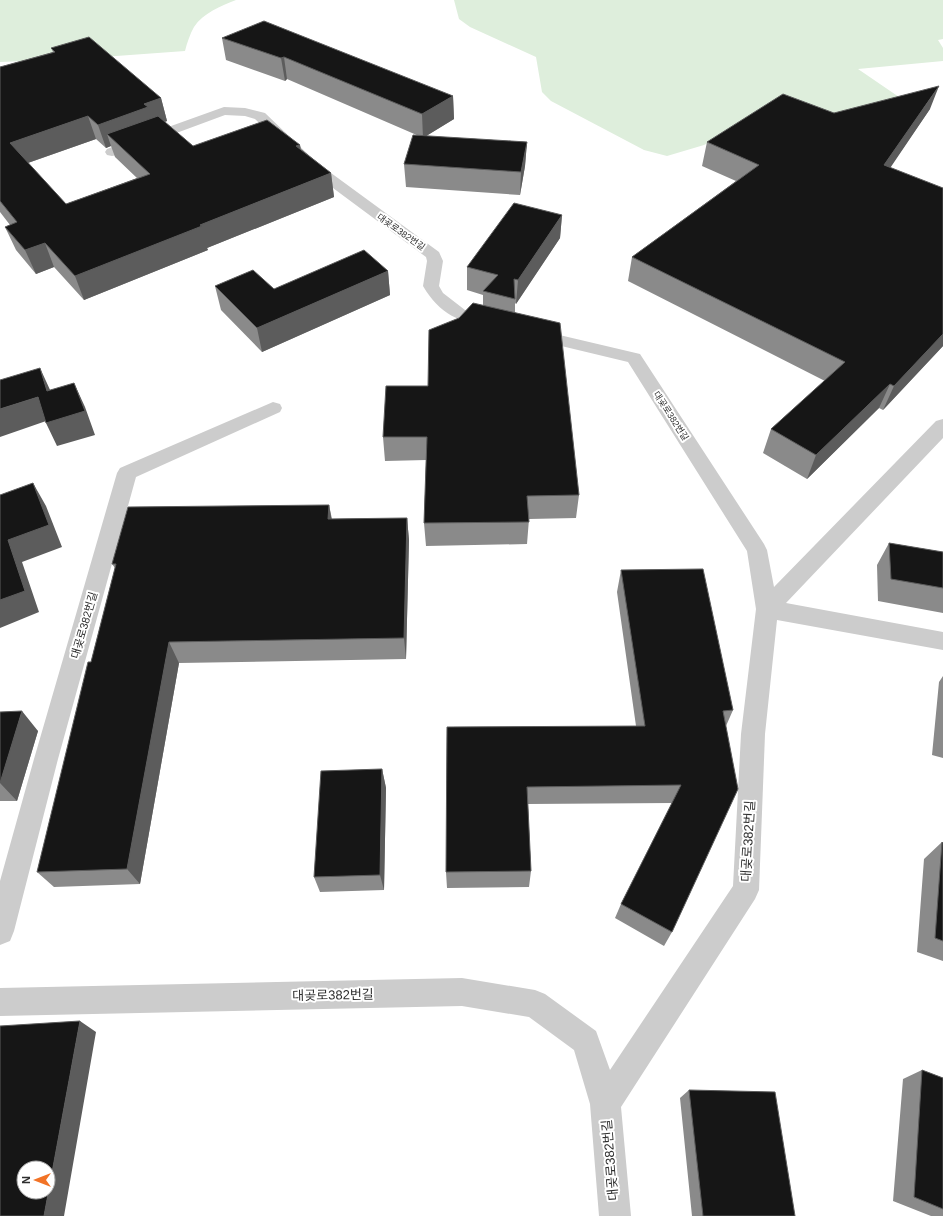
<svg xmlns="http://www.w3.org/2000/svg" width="943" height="1216" viewBox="0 0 943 1216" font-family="Arial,'Noto Sans KR',sans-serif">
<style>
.green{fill:#deeedc}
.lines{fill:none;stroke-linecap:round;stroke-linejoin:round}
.minor{fill:#ccc;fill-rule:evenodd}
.wall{fill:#8a8a8a;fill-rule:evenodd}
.shaded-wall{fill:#5c5c5c}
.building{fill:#161616;stroke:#5c5c5c;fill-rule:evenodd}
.labels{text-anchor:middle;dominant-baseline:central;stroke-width:4;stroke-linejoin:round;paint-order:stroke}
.far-street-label{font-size:9px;fill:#2f2f2f;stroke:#fff}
.street-label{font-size:11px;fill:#2f2f2f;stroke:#fff}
.near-street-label{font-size:13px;fill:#2f2f2f;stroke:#fff}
</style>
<rect width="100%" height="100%" fill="#fff"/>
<!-- green -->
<path class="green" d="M0,0H236C221,6 203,13 194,27C190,34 187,43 185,51L75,59L0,62Z
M454,0H943V39L938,40L943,48V61L858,69L899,97L859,125L772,111L704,145L667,156L644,150L551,101L542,92L536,57L470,27L459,19Z"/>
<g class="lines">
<!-- minor -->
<path class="minor" d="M224,107L245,108L265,113L316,162L439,252L443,261L439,286L443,293L465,310L496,320L499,324L496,328L490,329C459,321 440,315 423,286L427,261L426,257L306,168L255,119L245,116L225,115L117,155L112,156L107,155L105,152L107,149Z
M534,329L640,354L764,544L767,550L774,587L936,421L943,419V438L786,603L943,632V650L777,620L765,734L759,890L755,899L621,1107L631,1216H599L590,1104L574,1050L529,1017L462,1006L0,1016V988L462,978L535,990L545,994L596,1031L610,1070L733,886L741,734L756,609L747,551L628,362L528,338L525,334L528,330Z
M273,402L280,404L282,408L280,412L136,477L58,759L14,931L10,941L0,945V881L34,759L117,473L120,468Z"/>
</g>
<!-- wall -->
<path class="wall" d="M222,38L453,96L454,119L426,136L527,142L525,166L520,195L406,187L404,164L419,136L287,79L285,81L226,60Z
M51,48L161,98L167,121L165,122L193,146L300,145L301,149L331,173L334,197L207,248L208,250L84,300L54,267L36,274L16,250L5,227L10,225L0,212V67L53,52ZM96,139L106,148L111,146L115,157L137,178L66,204L28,163Z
M930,109L890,167L943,346L883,410L879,408L807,479L763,453L771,429L825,381L628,281L632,257L736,181L702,166L707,142L834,113Z
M562,215L560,238L516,304L515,303V312L579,495L576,518L529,519L527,544L426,546L424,523L426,460L385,461L383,437L428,386L459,318L483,305V295L467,290V267Z
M388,271L390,295L262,352L221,310L215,286L274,289Z
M329,505L332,519L407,518L409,540L406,659L179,663L140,884L54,887L37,872L115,568L112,564Z
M889,543L943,552V613L878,601L877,565Z
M621,570L733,710L726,726L672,932L664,946L615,918L621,904L672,803L528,804L531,871L529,887L447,888L446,872L447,727L636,726L617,592Z
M943,676V758L932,755L939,682Z
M0,712L38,731L17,801H0Z
M382,769L386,788L384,890L320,892L314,877Z
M942,842L943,843V961L917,952L924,859Z
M922,1070L943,1078V1216H931L893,1201L903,1079Z
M689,1090L795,1216H692L680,1098Z"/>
<!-- shaded-wall -->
<path class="shaded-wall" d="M284,57L287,79L285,81L281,58Z
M939,86L930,109L876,189L884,165Z
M453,96L454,119L423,138L422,114Z
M161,98L167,121L153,126L107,134L111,146L106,148L98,125L144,104Z
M88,116L96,139L19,166L10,143Z
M527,142L525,166L520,195L521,172Z
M300,145L303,168L296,146Z
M331,173L334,197L207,248L208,250L84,300L75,276L200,225Z
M562,215L560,238L516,304L518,280Z
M45,243L54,267L36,274L25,250Z
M388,271L390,295L262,352L257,328Z
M943,334V346L883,410L894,386Z
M40,368L51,392L47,391Z
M74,383L85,407L95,435L57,446L46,423Z
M890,384L879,408L807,479L816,455Z
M38,397L49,420L0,437V409Z
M33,483L46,506L62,547L22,562L39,612L0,628V600L8,540Z
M329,505L333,528L328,519Z
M407,518L409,540L406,659L404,638Z
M169,642L179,663L140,884L127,869Z
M22,711L38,731L17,801L0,783Z
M382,769L386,788L384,890L380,875Z
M80,1021L96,1032L64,1216H44Z"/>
<!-- building -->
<path class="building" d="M264,21L453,96L422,114L284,57L281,58L222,38Z
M89,37L161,98L144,104L148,107L98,125L88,116L10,143L66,204L150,174L107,134L158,116L193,146L267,120L300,145L296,146L331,173L200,225L202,226L75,276L45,243L25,250L5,227L17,222L0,201V67L55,52L51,48Z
M939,86L884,165L943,188V334L894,386L890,384L816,455L771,429L845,362L632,257L759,165L707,142L783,94L834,113Z
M413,135L527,142L521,172L404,164Z
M514,203L562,215L518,280L514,279L515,299L483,291L498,275L467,267Z
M364,250L388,271L257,328L215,286L253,270L274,289Z
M473,303L560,323L579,495L527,496L529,522L424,523L427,437H383L386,386H428L429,330L459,318Z
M40,368L47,391L74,383L85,411L46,423L38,397L0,409V380Z
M33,483L49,525L8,540L25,591L0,600V495Z
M329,505L328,519L407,518L404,638L169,642L127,869L37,872L88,662H91L116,564H112L128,507Z
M889,543L943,552V588L891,579Z
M703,569L733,710L723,711L738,789L672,932L621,904L681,785L527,787L531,871L446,872L447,727L645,726L621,570Z
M22,711L0,783V712Z
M382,769L380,875L314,877L321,771Z
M942,842L943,843V941L935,938Z
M80,1021L44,1216H0V1026ZM24,1168H48V1192H24Z
M922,1070L943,1078V1209L914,1197Z
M689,1090L775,1092L795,1216H703Z"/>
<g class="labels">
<!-- far-street labels -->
<g class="far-street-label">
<text transform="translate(401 232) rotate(35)">대곶로382번길</text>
<text transform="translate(671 416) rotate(57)">대곶로382번길</text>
</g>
<!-- street labels -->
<g class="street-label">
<text transform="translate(84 625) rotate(-74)">대곶로382번길</text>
</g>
<!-- near-street labels -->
<g class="near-street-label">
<text transform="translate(748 841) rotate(-87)">대곶로382번길</text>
<text transform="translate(333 995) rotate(-1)">대곶로382번길</text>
<text transform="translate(610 1160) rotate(-95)">대곶로382번길</text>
</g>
</g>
<!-- north arrow -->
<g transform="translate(36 1180) rotate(270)"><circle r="19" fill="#ffffff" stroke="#acacac"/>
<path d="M0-3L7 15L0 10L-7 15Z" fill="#f27326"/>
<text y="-6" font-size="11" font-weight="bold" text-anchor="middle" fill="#2f2f2f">N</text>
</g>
</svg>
